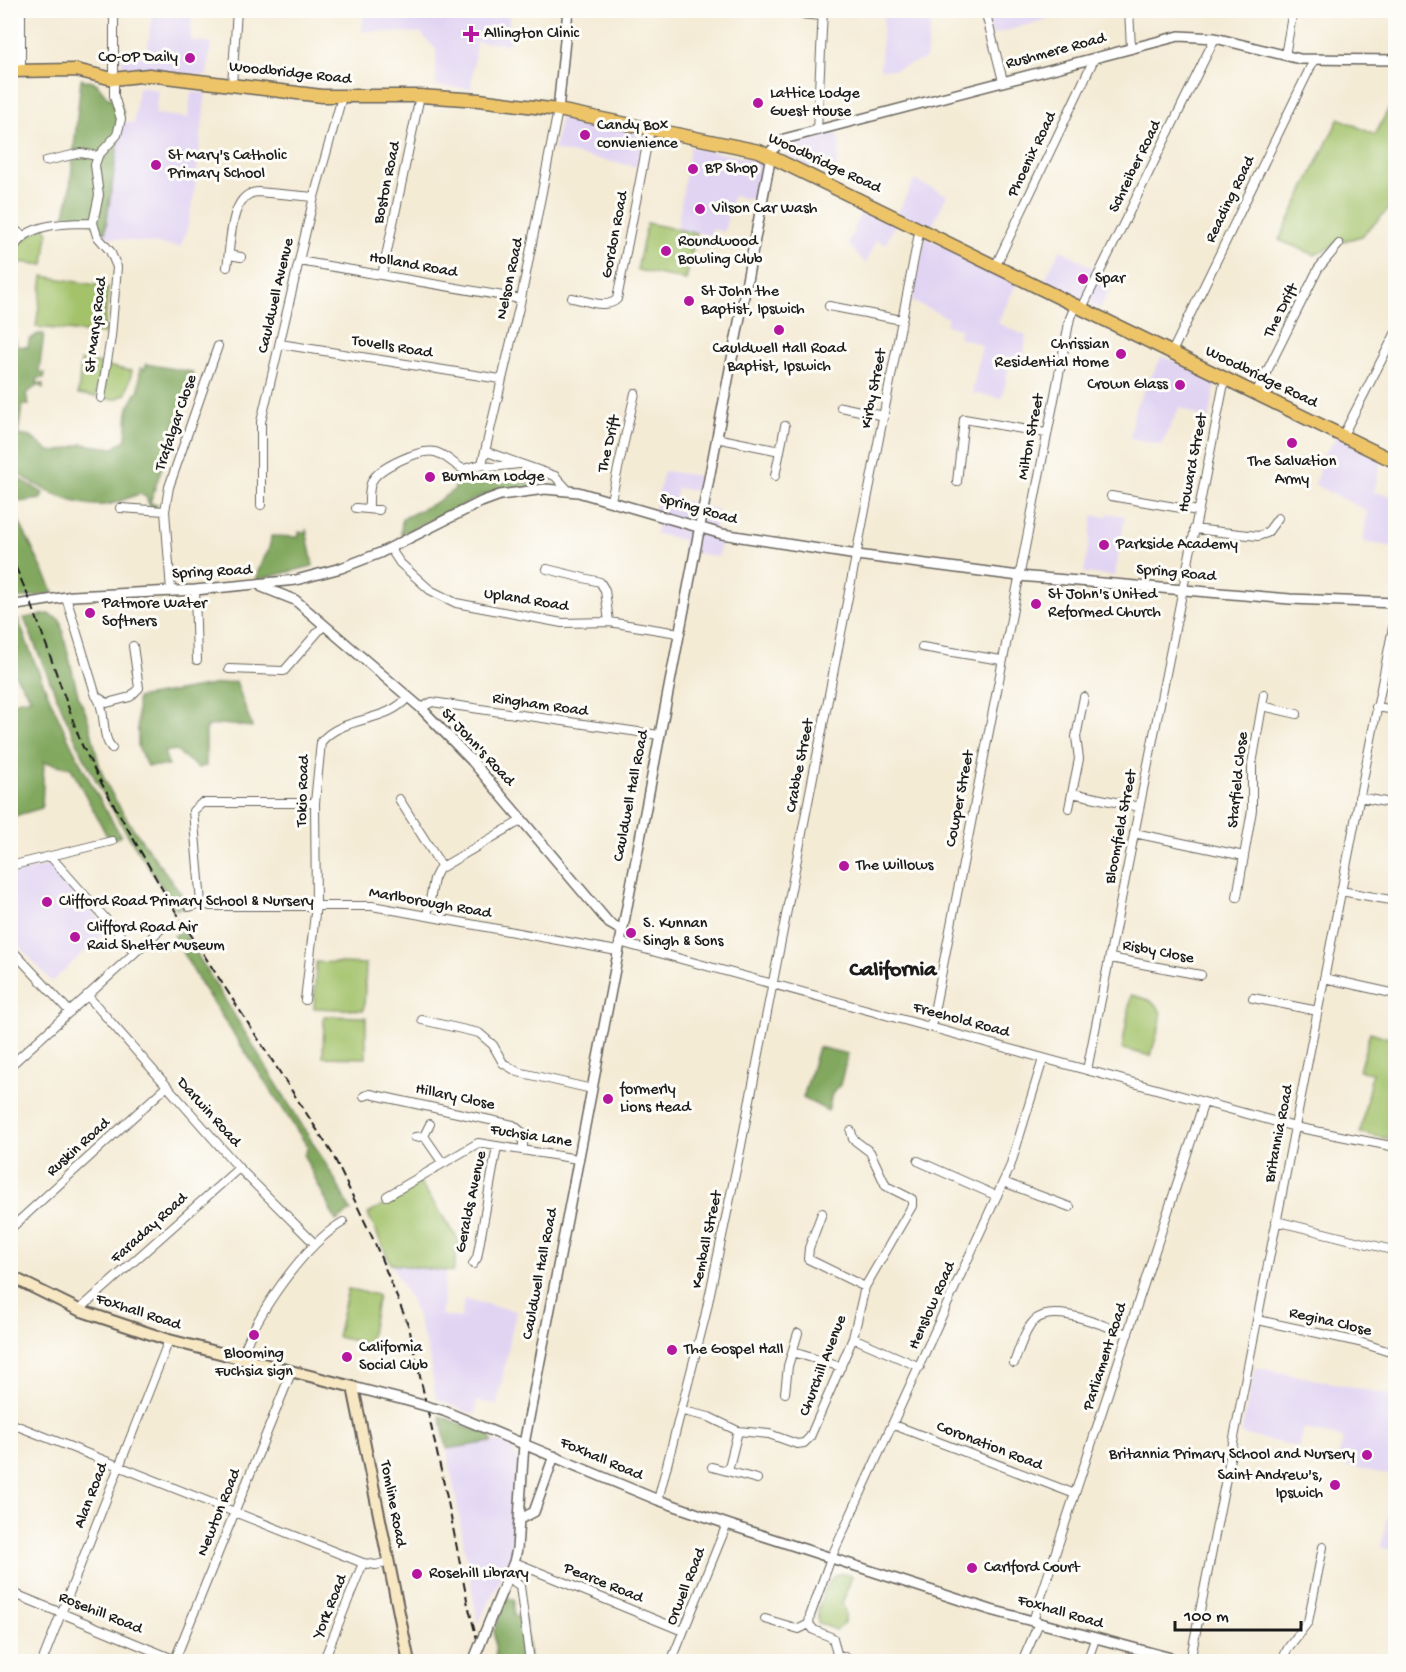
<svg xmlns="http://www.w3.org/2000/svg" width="1406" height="1672" viewBox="0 0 1406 1672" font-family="'Gochi Hand',sans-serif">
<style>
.built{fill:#e1d4f3}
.green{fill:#a3c26a;stroke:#606f43;stroke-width:1.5}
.forest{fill:#82a85e;stroke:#4f623d;stroke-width:1.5}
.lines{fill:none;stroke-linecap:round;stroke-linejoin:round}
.minor-casing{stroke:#68645d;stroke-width:10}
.tertiary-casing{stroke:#68645d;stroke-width:12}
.secondary-casing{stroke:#68645d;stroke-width:14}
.primary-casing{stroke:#68645d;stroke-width:15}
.minor{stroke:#fff;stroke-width:8}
.tertiary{stroke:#fff;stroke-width:9}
.secondary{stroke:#f8e7c3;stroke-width:10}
.primary{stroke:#eec469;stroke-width:12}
.rail{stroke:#1c1c1c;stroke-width:2;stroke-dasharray:9 4.5;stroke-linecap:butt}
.tertiary-bridge-casing{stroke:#68645d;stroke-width:12;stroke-linecap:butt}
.tertiary-bridge{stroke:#fff;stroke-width:9}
.poi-dot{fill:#b5179e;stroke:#fdfcf7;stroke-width:2}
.labels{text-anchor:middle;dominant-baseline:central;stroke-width:6;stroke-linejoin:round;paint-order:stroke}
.poi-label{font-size:16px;fill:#1c1c1c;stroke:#fdfcf7;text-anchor:start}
.street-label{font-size:16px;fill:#1c1c1c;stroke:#fdfcf7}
.district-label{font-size:22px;font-weight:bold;fill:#1c1c1c;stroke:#fdfcf7}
</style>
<rect width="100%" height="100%" fill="#fdfcf7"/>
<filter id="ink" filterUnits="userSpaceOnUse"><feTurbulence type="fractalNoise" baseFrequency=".0167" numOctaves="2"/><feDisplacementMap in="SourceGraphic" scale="12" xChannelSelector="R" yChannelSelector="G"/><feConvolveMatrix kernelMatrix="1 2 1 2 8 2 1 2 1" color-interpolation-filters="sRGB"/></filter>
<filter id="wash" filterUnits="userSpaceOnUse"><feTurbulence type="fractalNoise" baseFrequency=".008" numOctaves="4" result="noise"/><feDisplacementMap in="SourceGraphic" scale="24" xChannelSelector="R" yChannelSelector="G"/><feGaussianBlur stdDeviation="1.35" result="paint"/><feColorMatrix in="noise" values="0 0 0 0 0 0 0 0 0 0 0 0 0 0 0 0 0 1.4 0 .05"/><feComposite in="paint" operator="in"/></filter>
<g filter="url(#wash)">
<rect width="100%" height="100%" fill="#f4ebd5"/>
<!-- built -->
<path class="built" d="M152,11H191V41L211,42L207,76L122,66V56H147Z
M364,11H509V44L476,42L471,89L436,86V50L421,33L362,31Z
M884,11H932L926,59L893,70L880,69Z
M986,11H1075L992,35Z
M138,87L158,90L155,114L188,118L191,92L206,93L194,195L186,234L180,247L105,237L119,136L124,122L134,123Z
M561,115L645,130L637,167L554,150Z
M837,132L840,145L835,179L789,157L784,150L790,143Z
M690,147L758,161L762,165L755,200L733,196L724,232L712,229L711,235L677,229Z
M914,180L947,195L929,232L898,218L886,244L876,240L866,264L848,244L865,201L896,216Z
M925,237L1018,280L998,323L1026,336L1023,365L1010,363L1002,398L972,393L982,345L958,337L961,330L946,325L948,318L912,301Z
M1060,249L1114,280L1100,309L1044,281Z
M1162,356L1216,380L1209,421L1180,407L1161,445L1130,438L1135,408Z
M1336,434L1382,456L1374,492L1395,497V547L1363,542L1367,511L1315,485L1323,455L1334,441Z
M664,471L699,476L696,491L677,488L675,498L718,510L714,531L722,533L718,557L682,551L684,540L656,534L659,517L653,515Z
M1108,513L1125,516L1115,576L1084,573L1093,515L1106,517Z
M50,865L108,929L52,982L10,936L11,874Z
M391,1264L446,1271L441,1315L461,1318L464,1299L516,1311L497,1405L477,1401L475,1415L436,1399L429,1356L413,1305Z
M1255,1367L1395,1396V1550L1381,1548L1395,1476L1337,1464L1343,1438L1303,1429L1299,1447L1241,1434Z
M492,1442L510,1443L518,1461L515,1517L510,1560L478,1624L447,1449Z"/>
<!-- green -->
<path class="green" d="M1389,108L1395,111V203L1362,236L1340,242L1315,255L1279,240L1339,118L1375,135Z
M647,223L696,233L686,280L637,270Z
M44,227L48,233L44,265L11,261L18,242Z
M43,276L108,287L104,334L36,327Z
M81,361L101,364L96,397L78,394Z
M106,366L132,371L126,394L116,399L101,398Z
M316,962L366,964L364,1010L314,1008Z
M1131,995C1176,1004 1159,1021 1151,1056L1122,1049Z
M324,1016L366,1017V1058L323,1057Z
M1370,1032L1395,1040V1140L1360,1133L1372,1073L1359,1071Z
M420,1182L459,1241L453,1272L391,1264L368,1214Z
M348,1289L378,1295L369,1344L337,1337Z
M841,1573L852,1576L842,1604C848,1614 846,1625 836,1630L818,1623C816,1609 826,1577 841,1573Z"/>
<!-- forest -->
<path class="forest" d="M81,79L96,83L108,98H118L123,112L105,233L83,217L64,218L69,197Z
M38,334H44L39,372L45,373L44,378H38L37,383L43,384V388L38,385L26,394L29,405H22L18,435L31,437L49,451L56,452L82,444L114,448L126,439L128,408L139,389L140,368L145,369L146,364L193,372L150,503L157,505L155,512H152L146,497L140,494C128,497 117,504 104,505C71,507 36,487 11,468L10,347L16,340V346L28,347L29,340Z
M10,473L43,493L41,499L11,503Z
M506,476L542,487L490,492L401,534L402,519L435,503L455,489V484L473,485V480Z
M11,505L54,593L17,599L11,582Z
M306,529L313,566L256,580C258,562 271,554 271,536L299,537V532L306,533Z
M48,614L60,620L79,699C93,722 93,752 104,778C122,819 161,865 187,902L177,910C146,862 113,816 88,765C64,717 44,667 24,618Z
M18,619C46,695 79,767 121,836L115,839L107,836L71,768L44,762L42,808L11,817V702L31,698L11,669V620Z
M236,681L252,727L221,724L206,727V766L198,768L175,750L164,752L169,766H147L138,747L137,698Z
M182,930L332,1174L351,1211L336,1221L304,1156L308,1147L200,983L174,936Z
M818,1047L848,1054L840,1085L832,1094L828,1111L803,1098Z
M440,1416L490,1435L492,1442L447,1449Z
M507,1598L514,1599V1616L524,1617L530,1661H496L494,1631Z"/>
</g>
<g filter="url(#ink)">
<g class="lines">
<defs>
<path id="minor" d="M750,10L823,16
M985,10L1003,81
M1129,10L1131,47
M1285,56L1293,10
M21,71V10
M232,85L237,10
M817,131L823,10
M46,161L81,153L98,156
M10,227L24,236
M229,255L241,257
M10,258C18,222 65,223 93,223
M299,261L521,299
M996,265L1095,57
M227,267C231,245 229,193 258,192L314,197
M382,275L420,96
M572,298C585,300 607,310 617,299L650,129
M829,306L902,320
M1082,308L1215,38
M280,344L500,379
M1172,352L1314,60
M1256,393L1318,269L1339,244
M101,398L111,337L117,267L110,251L97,236L93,223L99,195L95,165L98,156L117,135L121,119L114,96V10
M841,407L884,416
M1342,437L1396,332
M716,438L780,451
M487,452L555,476L568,490
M482,464L521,299L558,110
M482,464L491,467L519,464
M775,476L785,426
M957,482L964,419L1046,433
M1111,496L1198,511
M611,500L635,393
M261,505V422L314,197L342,97
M120,508L165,511
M356,508L379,510
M369,509C369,500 368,489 372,481C379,467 420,449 435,452C445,454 454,465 463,469L482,464
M1194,529L1258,536L1267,533L1278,518
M390,548L400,563L430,590L456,603L562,623L609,622L678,633
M547,569L600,582L605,590L609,622
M195,590L197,660
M171,591L165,511L169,487L218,346
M66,597L96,696L107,703L130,697L139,688L133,646
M922,647L1001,660
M229,669L284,671L324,625
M97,697C107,712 100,735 112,748
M1262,706L1264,694
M1376,707L1396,710
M421,708L432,702L659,735
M1072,793L1139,807
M1359,797L1396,804
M399,799L442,867
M1069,808L1079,759L1076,737L1084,697
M1134,833L1244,856L1252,810V764L1262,706L1297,714
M51,857L134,951
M10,866L112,841
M1341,891L1396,901
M1237,897L1244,856
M201,903L210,906H372L617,951
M201,903L193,811L202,803H315
M189,907L201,903
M427,916L434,879L439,869L522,820
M619,942L1295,1127L1396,1147
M10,948L70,1012
M1110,958L1201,975
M1324,978L1396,994
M87,995L239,1168L315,1244
M1253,998L1318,1011
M305,1000L316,905L315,803L321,742C343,715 386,724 408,697
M422,1020L479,1033L493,1045L503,1063L518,1072L592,1089
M931,1027L1070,318L1076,304
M10,1066L162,928
M1087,1070L1225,378
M364,1096L370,1094L513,1125L523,1133V1148
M424,1136L442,1162
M415,1137L424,1136L430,1124
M918,1161L997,1196
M1003,1182L1070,1207
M387,1196L478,1143L578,1159
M822,1213L809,1248L808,1259L865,1287
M1276,1221L1396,1251
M10,1229L166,1087
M473,1264L477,1258L497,1146
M79,1310L239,1168
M1258,1320L1359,1342L1396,1354
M853,1338L920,1367
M793,1352L841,1367
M241,1360C254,1316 304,1245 343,1222
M1014,1363C1019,1350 1024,1331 1034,1321C1054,1302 1105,1327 1128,1334
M785,1393L788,1366L798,1333
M683,1411L709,1417L738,1431L769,1434L797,1444L804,1443L810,1437L853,1338L865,1287L912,1206V1199L886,1186L870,1152L853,1139L851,1131
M10,1423L363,1563L376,1565L388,1562
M894,1425L1075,1494
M712,1467L757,1479
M728,1471L738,1431
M658,1500L705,1317L740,1151L920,228
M514,1562L683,1631
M508,1577L520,1586L530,1662
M10,1592L178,1661
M765,1619L799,1629L809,1624
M1033,1621L1204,1102
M837,1654L857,1662
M42,1662L169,1340
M174,1662L291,1373
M323,1662L363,1563
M671,1662L727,1524
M834,1662L837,1654L833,1638L814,1630L809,1624L810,1616L831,1558L1010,1167L1043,1059
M1022,1662L1039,1623
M1087,1662L1095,1639
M1190,1662L1396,612
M1281,1662L1288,1648L1308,1622L1323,1547"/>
<path id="tertiary" d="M558,110L568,10
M262,587L295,600L421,708L472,761L609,923L621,930
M10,606L73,596L195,590L296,580L341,568L380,553L481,502L500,495L545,489L578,492L722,534L857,555L1019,576L1290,599L1396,603
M353,1387L408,1401
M444,1411L658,1500L727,1524L991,1610L1186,1662
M520,1519L534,1512L554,1456
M485,1632L514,1562L517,1549L524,1444L772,150L784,139L1179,36L1215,38L1300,59L1396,60"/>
<path id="secondary" d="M10,1276L79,1310L169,1340L353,1387L409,1662"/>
<path id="primary" d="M10,71L76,70L113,79L149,75L322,96H420L479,100L558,110L759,151L1396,462"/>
</defs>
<!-- minor casing -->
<use href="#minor" class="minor-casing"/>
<!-- tertiary casing -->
<use href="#tertiary" class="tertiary-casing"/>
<!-- secondary casing -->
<use href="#secondary" class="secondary-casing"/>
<!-- primary casing -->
<use href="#primary" class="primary-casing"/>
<!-- minor -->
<use href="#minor" class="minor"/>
<!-- tertiary -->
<use href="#tertiary" class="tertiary"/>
<!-- secondary -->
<use href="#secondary" class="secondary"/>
<!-- primary -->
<use href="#primary" class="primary"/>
<!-- rail -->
<path class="rail" d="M10,554L32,605L81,743L98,777L169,901L332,1153L374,1241L409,1327L448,1502L468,1605L483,1662"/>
<defs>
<path id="tertiary-bridge" d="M408,1401L444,1411
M473,1662L485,1632"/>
</defs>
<!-- tertiary-bridge casing -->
<use href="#tertiary-bridge" class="tertiary-bridge-casing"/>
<!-- tertiary-bridge -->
<use href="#tertiary-bridge" class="tertiary-bridge"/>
</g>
</g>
<!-- markers -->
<g class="poi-dot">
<path d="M468 25h6v6h6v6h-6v6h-6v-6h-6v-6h6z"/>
<circle cx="190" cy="58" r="6"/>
<circle cx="758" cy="103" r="6"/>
<circle cx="585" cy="135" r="6"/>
<circle cx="156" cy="165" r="6"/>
<circle cx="693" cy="169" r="6"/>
<circle cx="700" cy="209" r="6"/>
<circle cx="666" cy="251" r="6"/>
<circle cx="1083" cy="279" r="6"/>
<circle cx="689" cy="301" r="6"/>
<circle cx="779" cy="330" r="6"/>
<circle cx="1121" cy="354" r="6"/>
<circle cx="1180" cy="385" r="6"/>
<circle cx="1292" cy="443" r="6"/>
<circle cx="430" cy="477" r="6"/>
<circle cx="1104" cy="545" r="6"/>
<circle cx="1036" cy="604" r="6"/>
<circle cx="90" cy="613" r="6"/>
<circle cx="844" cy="866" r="6"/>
<circle cx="47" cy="902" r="6"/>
<circle cx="631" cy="933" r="6"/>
<circle cx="75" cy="937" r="6"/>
<circle cx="608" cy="1099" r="6"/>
<circle cx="254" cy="1335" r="6"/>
<circle cx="672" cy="1350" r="6"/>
<circle cx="347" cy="1357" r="6"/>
<circle cx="1367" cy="1455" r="6"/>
<circle cx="1335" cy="1485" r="6"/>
<circle cx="972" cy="1568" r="6"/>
<circle cx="417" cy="1574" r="6"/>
</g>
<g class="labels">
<!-- poi labels -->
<g class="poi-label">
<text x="484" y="34">Allington Clinic</text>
<text x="178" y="58" text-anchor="end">CO-OP Daily</text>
<text x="770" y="94">Lattice Lodge<tspan x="770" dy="18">Guest House</tspan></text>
<text x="597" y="126">Candy Box<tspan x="597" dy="18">convienience</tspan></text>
<text x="168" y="156">St Mary's Catholic<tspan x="168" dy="18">Primary School</tspan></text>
<text x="705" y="169">BP Shop</text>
<text x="712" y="209">Vilson Car Wash</text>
<text x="678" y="242">Roundwood<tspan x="678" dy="18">Bowling Club</tspan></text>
<text x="1095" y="279">Spar</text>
<text x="701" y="292">St John the<tspan x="701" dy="18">Baptist, Ipswich</tspan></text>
<text x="1109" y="345" text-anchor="end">Chrissian<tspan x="1109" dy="18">Residential Home</tspan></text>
<text x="779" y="349" text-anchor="middle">Cauldwell Hall Road<tspan x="779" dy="18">Baptist, Ipswich</tspan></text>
<text x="1168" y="385" text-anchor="end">Crown Glass</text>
<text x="1292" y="462" text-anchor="middle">The Salvation<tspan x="1292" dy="18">Army</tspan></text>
<text x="442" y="477">Burnham Lodge</text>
<text x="1116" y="545">Parkside Academy</text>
<text x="1048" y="595">St John's United<tspan x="1048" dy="18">Reformed Church</tspan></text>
<text x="102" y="604">Patmore Water<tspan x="102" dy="18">Softners</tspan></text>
<text x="856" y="866">The Willows</text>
<text x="59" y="902">Clifford Road Primary School &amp; Nursery</text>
<text x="643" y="924">S. Kunnan<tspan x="643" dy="18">Singh &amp; Sons</tspan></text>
<text x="87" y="928">Clifford Road Air<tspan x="87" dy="18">Raid Shelter Museum</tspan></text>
<text x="620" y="1090">formerly<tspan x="620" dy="18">Lions Head</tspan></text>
<text x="359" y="1348">California<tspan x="359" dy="18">Social Club</tspan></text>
<text x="684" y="1350">The Gospel Hall</text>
<text x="254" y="1354" text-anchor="middle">Blooming<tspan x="254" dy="18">Fuchsia sign</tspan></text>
<text x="1355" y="1455" text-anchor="end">Britannia Primary School and Nursery</text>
<text x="1323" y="1476" text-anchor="end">Saint Andrew's,<tspan x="1323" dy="18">Ipswich</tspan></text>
<text x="984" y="1568">Carlford Court</text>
<text x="429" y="1574">Rosehill Library</text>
</g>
<!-- street labels -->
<g class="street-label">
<text transform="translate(1056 52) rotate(-15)">Rushmere Road</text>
<text transform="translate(290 74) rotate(6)">Woodbridge Road</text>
<text transform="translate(1033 155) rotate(-64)">Phoenix Road</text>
<text transform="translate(824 164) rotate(25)">Woodbridge Road</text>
<text transform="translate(1136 167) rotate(-64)">Schreiber Road</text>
<text transform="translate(388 183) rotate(-78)">Boston Road</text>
<text transform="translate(1231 200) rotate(-64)">Reading Road</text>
<text transform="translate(616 235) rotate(-79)">Gordon Road</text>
<text transform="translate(413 266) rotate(10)">Holland Road</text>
<text transform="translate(511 279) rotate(-78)">Nelson Road</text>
<text transform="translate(277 296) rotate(-77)">Cauldwell Avenue</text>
<text transform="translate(1282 311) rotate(-63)">The Drift</text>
<text transform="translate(97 325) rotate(-83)">St Marys Road</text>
<text transform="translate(392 348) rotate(9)">Tovells Road</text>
<text transform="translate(1261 378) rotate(26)">Woodbridge Road</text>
<text transform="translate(875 389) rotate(-79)">Kirby Street</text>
<text transform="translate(177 423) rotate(-71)">Trafalgar Close</text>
<text transform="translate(1032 437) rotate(-79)">Milton Street</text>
<text transform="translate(610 444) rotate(-77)">The Drift</text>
<text transform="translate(1194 463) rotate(-79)">Howard Street</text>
<text transform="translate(698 510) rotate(16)">Spring Road</text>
<text transform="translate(212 573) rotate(-3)">Spring Road</text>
<text transform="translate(1176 574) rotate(5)">Spring Road</text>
<text transform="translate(526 601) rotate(9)">Upland Road</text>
<text transform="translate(540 706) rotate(8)">Ringham Road</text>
<text transform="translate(477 748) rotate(47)">St John's Road</text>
<text transform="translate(801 766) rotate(-79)">Crabbe Street</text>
<text transform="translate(1239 780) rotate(-84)">Starfield Close</text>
<text transform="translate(304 791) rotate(-88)">Tokio Road</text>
<text transform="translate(632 796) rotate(-79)">Cauldwell Hall Road</text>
<text transform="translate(961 799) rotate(-79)">Cowper Street</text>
<text transform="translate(1122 827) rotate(-79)">Bloomfield Street</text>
<text transform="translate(430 904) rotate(10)">Marlborough Road</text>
<text transform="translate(1158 953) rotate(11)">Risby Close</text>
<text transform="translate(961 1021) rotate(15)">Freehold Road</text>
<text transform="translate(455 1098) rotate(12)">Hillary Close</text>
<text transform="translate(208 1113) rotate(48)">Darwin Road</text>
<text transform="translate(1280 1134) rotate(-79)">Britannia Road</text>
<text transform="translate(531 1137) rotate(9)">Fuchsia Lane</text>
<text transform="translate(79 1148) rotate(-42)">Ruskin Road</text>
<text transform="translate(472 1202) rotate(-78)">Geralds Avenue</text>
<text transform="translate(150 1229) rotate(-42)">Faraday Road</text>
<text transform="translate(708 1240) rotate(-78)">Kemball Street</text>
<text transform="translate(541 1274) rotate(-79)">Cauldwell Hall Road</text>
<text transform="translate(933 1306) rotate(-66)">Henslow Road</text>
<text transform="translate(138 1313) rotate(18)">Foxhall Road</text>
<text transform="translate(1330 1323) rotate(13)">Regina Close</text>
<text transform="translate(1106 1357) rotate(-72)">Parliament Road</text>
<text transform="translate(824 1366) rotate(-69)">Churchill Avenue</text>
<text transform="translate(989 1447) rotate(21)">Coronation Road</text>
<text transform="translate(601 1460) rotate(23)">Foxhall Road</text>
<text transform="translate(92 1496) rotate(-69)">Alan Road</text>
<text transform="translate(392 1504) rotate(79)">Tomline Road</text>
<text transform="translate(220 1513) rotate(-68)">Newton Road</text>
<text transform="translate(603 1584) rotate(22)">Pearce Road</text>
<text transform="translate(687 1587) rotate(-68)">Orwell Road</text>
<text transform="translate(331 1607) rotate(-68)">York Road</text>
<text transform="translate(1060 1613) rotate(16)">Foxhall Road</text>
<text transform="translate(100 1614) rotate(22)">Rosehill Road</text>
</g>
<!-- district labels -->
<g class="district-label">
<text x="893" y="971">California</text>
</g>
</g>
<!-- margin -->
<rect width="1406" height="1672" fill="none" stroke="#fdfcf7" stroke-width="36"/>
<!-- scale -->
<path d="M1175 1621v9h126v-9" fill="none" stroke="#1c1c1c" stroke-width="3"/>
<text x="1184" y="1621" font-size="18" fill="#1c1c1c" stroke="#fdfcf7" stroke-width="4.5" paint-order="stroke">100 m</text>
</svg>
